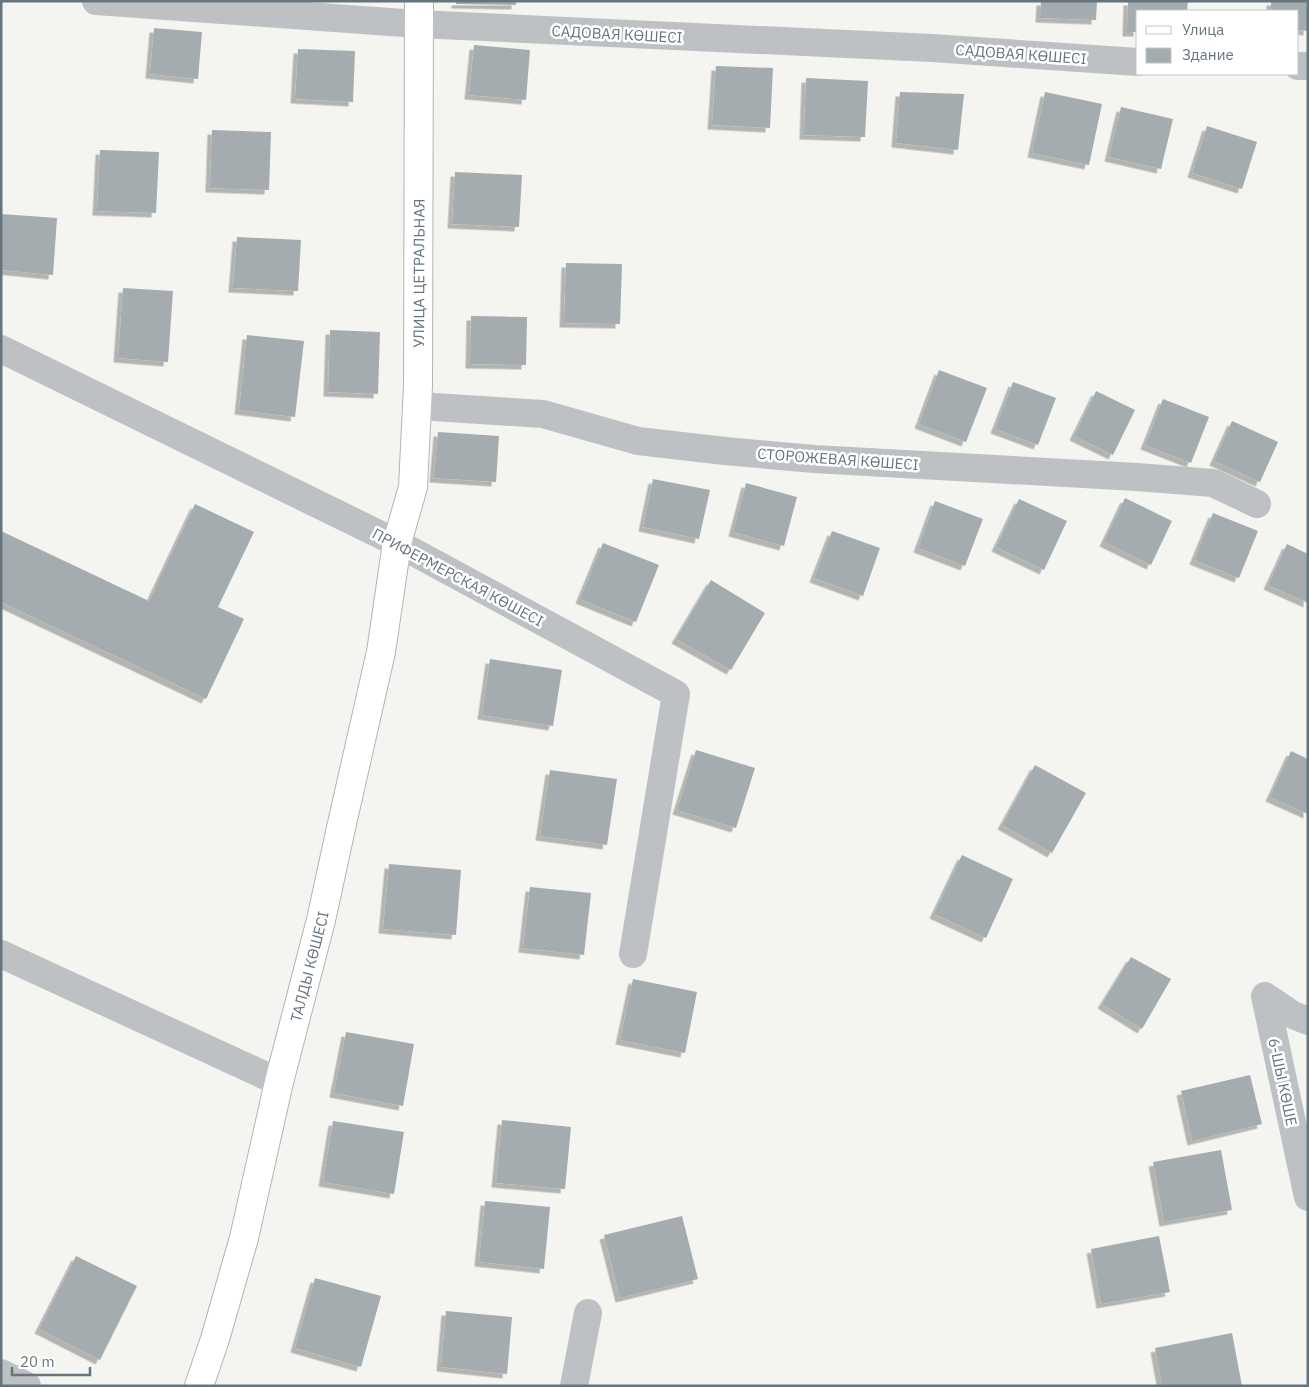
<svg xmlns="http://www.w3.org/2000/svg" width="1309" height="1387" viewBox="0 0 1309 1387" font-family="'IBM Plex Sans',sans-serif">
<style>
.building{fill:#a4acb0;filter:url(#shadow)}
.lines{fill:none;stroke-linecap:round;stroke-linejoin:round}
.secondary-casing{stroke:#b0b5b8;stroke-width:30}
.street{stroke:#bdc1c4;stroke-width:28}
.secondary{stroke:#fff;stroke-width:28}
.labels{text-anchor:middle;dominant-baseline:central;stroke-width:5;stroke-linejoin:round;paint-order:stroke}
.street-label{font-size:15px;fill:#66747e;stroke:#fff}
</style>
<defs>
<filter id="shadow"><feDropShadow dx="-4.5" dy="4.5" stdDeviation="0" flood-color="#0004"/></filter>
</defs>
<rect width="100%" height="100%" fill="#f4f4f0"/>
<!-- building -->
<path class="building" d="M456,1H516V5L456,4Z
M1041,1H1097L1096,20L1040,18Z
M1128,1H1188L1187,11H1138V32H1127Z
M1271,1H1308V31L1298,30V11H1271Z
M154,28L202,32L198,79L150,74Z
M474,45L530,50L526,100L469,95Z
M298,49L355,51L353,102L295,99Z
M716,66L773,68L770,128L712,125Z
M806,78L868,81L865,137L804,135Z
M900,92L964,94L958,150L896,143Z
M1045,92L1102,104L1089,165L1032,153Z
M1121,107L1173,119L1161,169L1109,157Z
M1207,126L1257,142L1242,189L1192,173Z
M212,130L271,132L269,190L210,188Z
M100,150L159,152L156,213L97,211Z
M455,172L522,175L519,227L452,224Z
M1,214L57,218L53,275L1,270Z
M237,237L301,240L298,291L233,288Z
M566,263L622,264L620,324L564,323Z
M123,288L173,291L168,362L118,358Z
M471,316L527,317L526,365L470,364Z
M330,330L380,332L378,394L328,392Z
M247,335L304,341L295,417L239,410Z
M939,370L987,388L966,442L919,424Z
M1013,382L1056,398L1038,445L995,429Z
M1096,391L1135,410L1113,455L1074,436Z
M1163,399L1209,417L1191,463L1145,445Z
M1232,421L1278,442L1260,482L1214,461Z
M438,432L499,436L496,482L434,478Z
M653,479L710,490L699,539L643,527Z
M746,483L797,497L784,546L733,532Z
M1125,498L1172,521L1151,565L1104,542Z
M1019,499L1067,521L1044,570L996,547Z
M935,501L983,519L965,566L918,548Z
M195,504L254,532L218,607L244,619L206,699L1,602V531L149,601Z
M1213,513L1258,531L1239,578L1194,560Z
M832,531L880,548L863,596L814,578Z
M603,543L659,565L636,622L580,599Z
M1287,544L1308,554V603L1268,585Z
M711,580L765,613L731,670L676,639Z
M490,659L562,670L553,726L482,715Z
M696,750L755,768L736,828L677,810Z
M1291,751L1308,759V814L1270,797Z
M1035,765L1086,793L1052,853L1002,825Z
M550,770L617,779L607,845L540,836Z
M962,855L1013,879L986,938L934,914Z
M389,864L461,870L456,935L383,929Z
M530,887L591,893L584,955L523,948Z
M1131,957L1171,979L1142,1029L1102,1004Z
M633,979L697,992L685,1053L620,1040Z
M346,1032L414,1044L403,1106L334,1093Z
M1250,1075L1262,1124L1192,1141L1181,1091Z
M502,1120L571,1127L565,1189L496,1183Z
M333,1121L404,1132L394,1194L323,1182Z
M1221,1150L1232,1210L1164,1222L1153,1162Z
M485,1201L550,1207L544,1269L479,1262Z
M682,1216L698,1279L620,1298L604,1235Z
M1159,1236L1170,1292L1101,1304L1091,1249Z
M76,1256L137,1286L100,1360L39,1329Z
M315,1278L381,1296L361,1367L295,1348Z
M446,1311L512,1317L507,1374L441,1367Z
M1232,1333L1242,1386H1162L1155,1348Z"/>
<g class="lines">
<defs>
<g id="secondary">
<path id="s1" d="M199,1386L215,1339L244,1238L279,1082L321,920L341,828L381,652L397,543L413,487L418,386L419,1"/>
</g>
</defs>
<!-- secondary casing -->
<use href="#secondary" class="secondary-casing"/>
<!-- street -->
<path class="street" d="M96,1L418,24L932,48L1138,62
M1298,66H1308
M1,349L397,543L676,694L633,954
M418,406L543,414L638,441L725,451L814,459L1137,477L1213,483L1257,504
M1,954L279,1082
M1265,996L1308,1197
M1265,996L1293,1015L1308,1021
M1,1373L27,1386
M574,1386L588,1313"/>
<!-- secondary -->
<use href="#secondary" class="secondary"/>
</g>
<g class="labels">
<!-- street labels -->
<g class="street-label">
<text transform="translate(617 34) rotate(3)">САДОВАЯ КӨШЕСІ</text>
<text transform="translate(1021 54) rotate(4)">САДОВАЯ КӨШЕСІ</text>
<text stroke="none"><textPath href="#s1" startOffset="1139">УЛИЦА ЦЕТРАЛЬНАЯ</textPath></text>
<text transform="translate(838 459) rotate(4)">СТОРОЖЕВАЯ КӨШЕСІ</text>
<text transform="translate(458 577) rotate(28)">ПРИФЕРМЕРСКАЯ КӨШЕСІ</text>
<text stroke="none"><textPath href="#s1" startOffset="434">ТАЛДЫ КӨШЕСІ</textPath></text>
<text transform="translate(1283 1082) rotate(78)">6-ШЫ КӨШЕ</text>
</g>
</g>
<!-- border -->
<rect width="1309" height="1387" fill="none" stroke="#66747e" stroke-width="5"/>
<!-- legend -->
<rect x="1136" y="10" width="162" height="65" fill="#ffffff" stroke="#c2c7cb"/>
<rect x="1146" y="26" width="25" height="8" fill="#ffffff" stroke="#c2c7cb"/>
<text x="1182" y="35" font-size="15" fill="#66747e">Улица</text>
<rect x="1146" y="48" width="25" height="15" fill="#a4acb0" stroke="#c2c7cb"/>
<text x="1182" y="60" font-size="15" fill="#66747e">Здание</text>
<!-- scale -->
<path d="M12 1367v8h78v-8" fill="none" stroke="#66747e" stroke-width="2.5"/>
<text x="20" y="1367" font-size="15" fill="#66747e" stroke="#ffffff" stroke-width="4" paint-order="stroke">20 m</text>
</svg>
